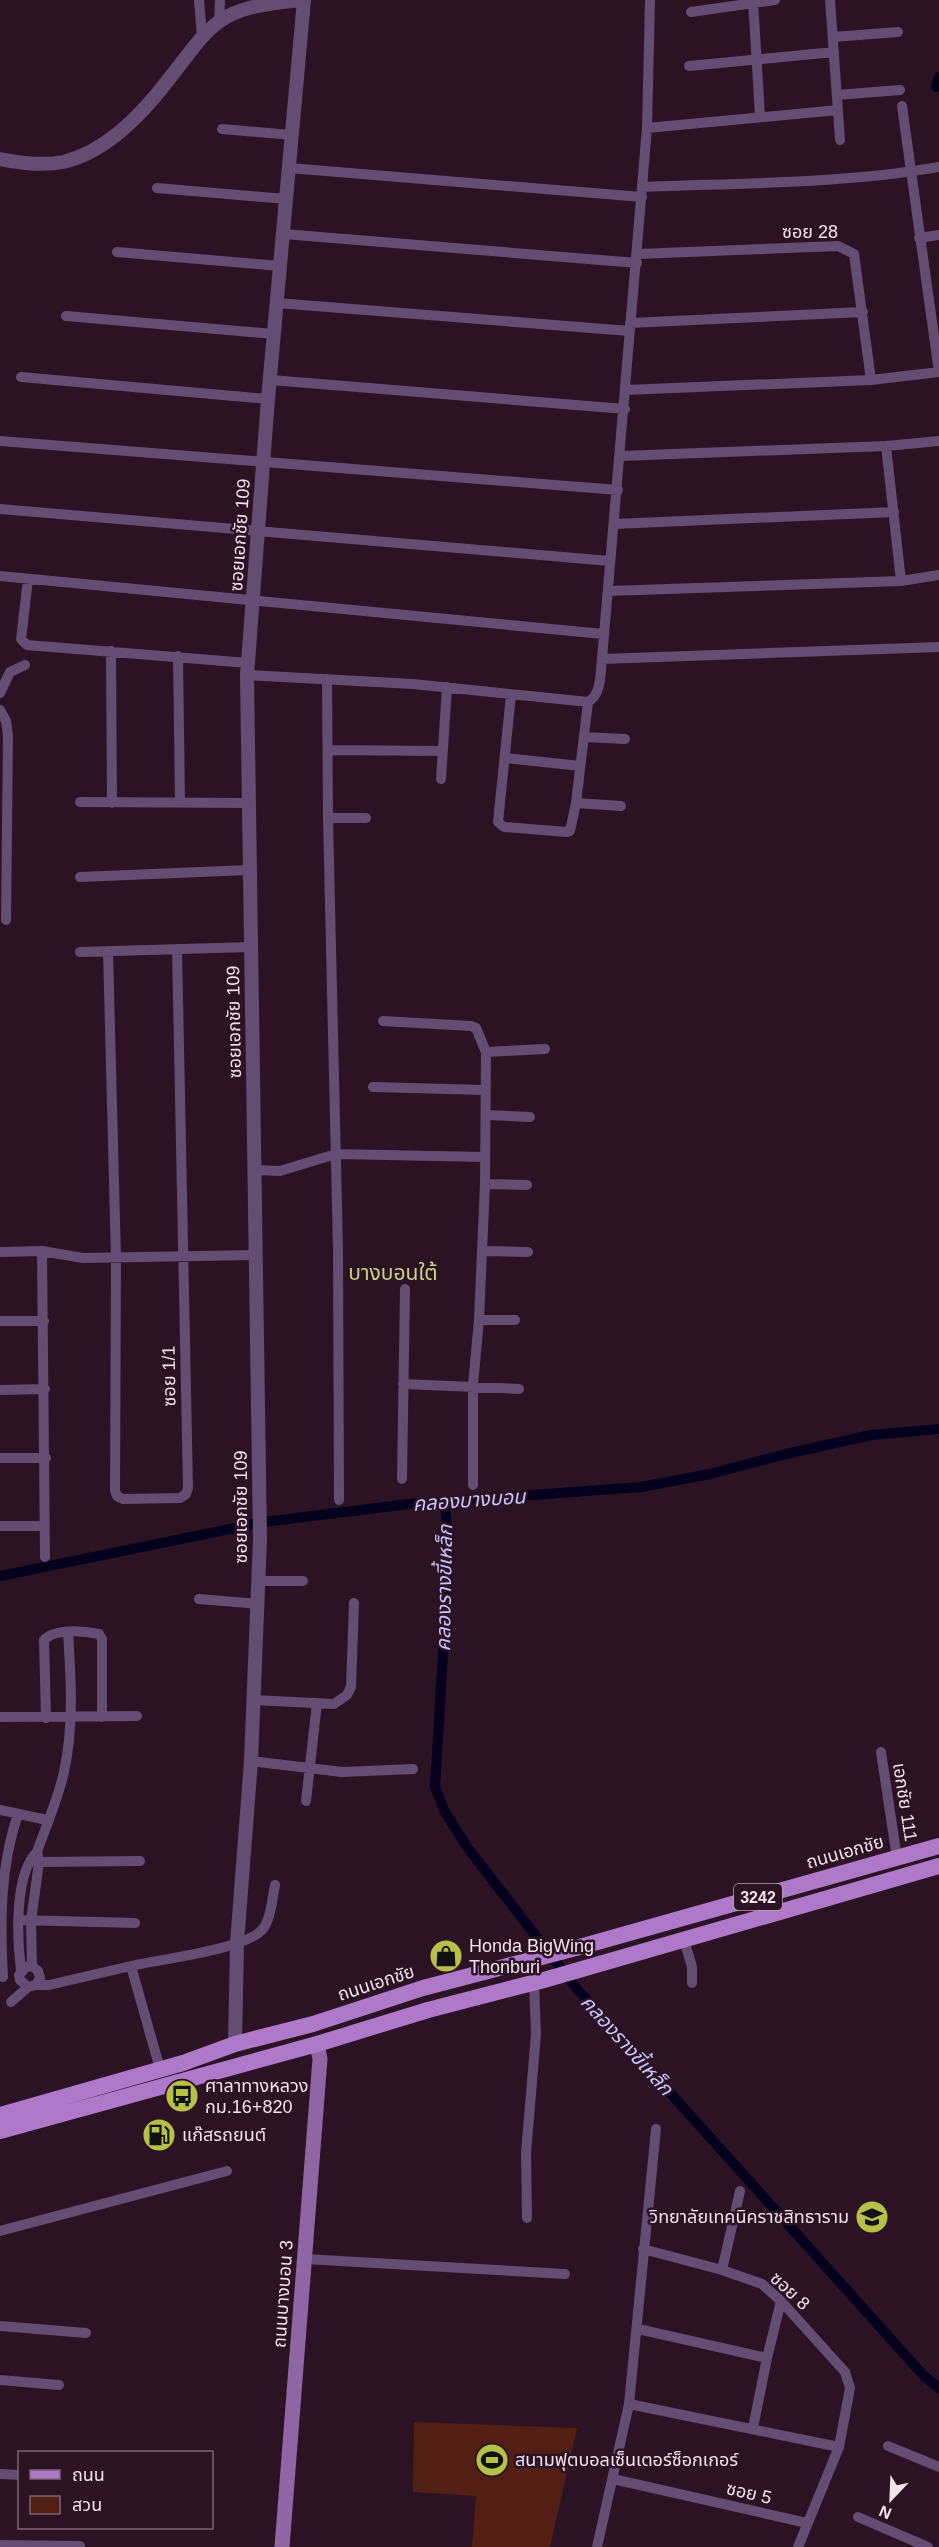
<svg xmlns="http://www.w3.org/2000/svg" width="939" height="2547" viewBox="0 0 939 2547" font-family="Arial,'Noto Sans Thai',sans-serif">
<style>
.green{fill:#531f14}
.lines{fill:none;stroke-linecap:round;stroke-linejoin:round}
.canal{stroke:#05001d;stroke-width:10}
.minor{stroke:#654c73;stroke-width:10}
.tertiary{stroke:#654c73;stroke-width:14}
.secondary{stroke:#8f66a4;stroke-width:15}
.primary{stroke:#af79ca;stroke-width:16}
.labels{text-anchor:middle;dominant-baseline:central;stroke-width:5;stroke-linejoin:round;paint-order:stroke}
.shield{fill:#2b1323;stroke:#b7a3b0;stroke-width:1.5}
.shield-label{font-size:16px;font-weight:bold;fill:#f3e1ec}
.street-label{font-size:18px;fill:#f3e1ec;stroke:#2b1323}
.poi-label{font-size:18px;fill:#f3e1ec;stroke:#2b1323;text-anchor:start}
.water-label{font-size:20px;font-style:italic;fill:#c8c5fa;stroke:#2b1323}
.quarter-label{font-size:21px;fill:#cad285;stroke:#2b1323}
</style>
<rect width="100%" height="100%" fill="#2b1323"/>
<!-- green -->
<path class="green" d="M414,2422L577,2428L550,2547H472L476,2496L413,2492Z"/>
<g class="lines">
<!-- canal -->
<path class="canal" d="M936,87L939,77
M445,1503L449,1555L435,1787L444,1810L467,1847L577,1989L924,2376L939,2388
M0,1576L264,1522L409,1504L641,1487L710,1474L786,1454L871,1435L939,1429"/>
<!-- minor -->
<path class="minor" d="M199,0L202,37
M753,0L760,116
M830,0L840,140
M691,12L775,0
M219,21L220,0
M833,37L898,32
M689,66L834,52
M837,95L900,90
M902,106L939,372
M647,128L838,110
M222,129L292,135
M289,168L642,197
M642,187C741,183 842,184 939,167
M157,188L286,199
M284,234L637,263
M919,238L939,235
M117,252L280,266
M638,254L838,246L854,254L871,380
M277,303L629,331
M66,316L274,334
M630,323L863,312
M21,377L268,399
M271,380L625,409
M626,390L871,380L939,372
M0,441L618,490
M886,446L901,581
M621,456L886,446L939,441
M0,509L610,561
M614,524L894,512
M0,576L603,634
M28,579L21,639L27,645L248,663
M608,591L901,581L939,575
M111,651L112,803
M178,656L180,803
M602,659L939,647
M247,675L413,684L588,702C602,694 600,674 602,659L647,128L650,0
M327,679L328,818L338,1249L339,1500
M0,693L10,672L25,665
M511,695L498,822L504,827L567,832L570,831L576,803L588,702
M0,710L6,721L8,736L6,920
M584,737L625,739
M329,750L443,751
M505,758L580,766
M441,779L447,687
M80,802L248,803
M576,803L621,806
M328,818H366
M80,877L249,870
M108,951L116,1259L115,1491L117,1496L123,1499L180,1498L186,1494L188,1488L177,949
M80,952L250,947
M383,1021L471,1026L476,1028L486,1052L485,1184L479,1320L473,1385V1485
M486,1052L545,1049
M373,1087L485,1090
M486,1115L530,1117
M255,1170L280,1171L336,1154L485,1157
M485,1184L527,1185
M42,1251L45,1557
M482,1251L528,1252
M0,1252L42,1251L83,1258L256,1255
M479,1320H515
M0,1321H44
M403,1384L519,1389
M0,1390L45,1389
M0,1458H46
M402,1479L405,1289
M0,1526H44
M259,1581H303
M199,1599L258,1604
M254,1700L334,1704L347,1695L351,1687L354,1603
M0,1717L137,1716
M46,1718L44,1640C55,1628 84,1631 99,1634L102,1639V1717
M881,1752L897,1858
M251,1761L342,1772L413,1769
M306,1801L317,1703
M0,1810L47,1820
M33,1860L39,1862L140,1861
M19,1920L135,1923
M684,1940L692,1967V1983
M32,1966L31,1921L39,1862L37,1852
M131,1966C161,1959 243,1950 262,1930C271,1920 272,1899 275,1885
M21,1970C17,1940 14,1874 37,1852C46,1826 58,1799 64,1772C74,1726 71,1679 68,1632
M3,1977C0,1922 0,1867 18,1814
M36,1985H49L131,1966L160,2069
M11,2002L28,1987L36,1985L40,1978L38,1971L32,1966L26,1967L19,1975L20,1980L28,1987
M527,2218L526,2153L536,2034L534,1982
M0,2231L227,2171
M643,2249L722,2270L762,2284L781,2301L845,2372L850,2388L839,2447L798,2547
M305,2259L565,2274
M722,2270L740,2191
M0,2326L86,2333
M638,2329L767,2358L753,2428
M767,2358L781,2301
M0,2380L59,2385
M629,2404L839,2447
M888,2446L939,2467
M0,2474L20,2475
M613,2479L807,2523
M858,2517L928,2547
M0,2545L80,2546
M597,2547L629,2404L656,2129"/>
<!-- tertiary -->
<path class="tertiary" d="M0,159C20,163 43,166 63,162C107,152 146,110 172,75C187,57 201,34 220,21C243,5 272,4 299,0
M235,2044L237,1943L251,1761L260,1539L247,675L268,399L304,0"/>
<!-- secondary -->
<path class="secondary" d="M282,2547L320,2059L317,2044"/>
<!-- primary -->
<path class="primary" d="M0,2115L183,2063L235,2044L313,2024L423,1988L576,1948L939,1846
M0,2131L317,2044L428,2010L544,1980L939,1866"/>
</g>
<!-- icons -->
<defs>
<symbol id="shop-disc" viewBox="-11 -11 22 22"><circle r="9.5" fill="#b7c148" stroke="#2b1323"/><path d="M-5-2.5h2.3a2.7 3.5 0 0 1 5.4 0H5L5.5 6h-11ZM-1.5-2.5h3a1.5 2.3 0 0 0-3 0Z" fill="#111"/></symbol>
<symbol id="bus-disc" viewBox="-11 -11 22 22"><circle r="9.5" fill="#b7c148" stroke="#2b1323"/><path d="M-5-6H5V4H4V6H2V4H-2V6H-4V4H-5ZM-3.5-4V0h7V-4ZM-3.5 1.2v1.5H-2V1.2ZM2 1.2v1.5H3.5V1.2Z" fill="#111"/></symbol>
<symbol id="fuel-disc" viewBox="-11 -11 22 22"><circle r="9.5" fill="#b7c148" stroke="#2b1323"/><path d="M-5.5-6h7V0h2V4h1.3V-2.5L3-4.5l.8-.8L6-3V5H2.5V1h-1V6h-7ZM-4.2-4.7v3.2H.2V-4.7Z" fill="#111"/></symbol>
<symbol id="university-disc" viewBox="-11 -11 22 22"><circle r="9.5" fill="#b7c148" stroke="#2b1323"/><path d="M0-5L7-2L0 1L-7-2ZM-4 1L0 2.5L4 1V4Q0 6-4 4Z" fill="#111"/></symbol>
<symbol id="stadium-disc" viewBox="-11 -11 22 22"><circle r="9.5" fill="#b7c148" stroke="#2b1323"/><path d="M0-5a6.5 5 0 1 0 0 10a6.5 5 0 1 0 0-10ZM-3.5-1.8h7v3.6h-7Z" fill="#111"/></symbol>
</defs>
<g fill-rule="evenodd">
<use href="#shop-disc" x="427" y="1937" width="38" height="38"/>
<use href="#bus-disc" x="163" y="2077" width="38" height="38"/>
<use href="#fuel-disc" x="140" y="2116" width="38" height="38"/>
<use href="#university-disc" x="853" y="2198" width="38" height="38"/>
<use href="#stadium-disc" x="473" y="2441" width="38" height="38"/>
</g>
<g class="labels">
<!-- shield labels -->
<rect class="shield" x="734" y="1884" width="48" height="26" rx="4.5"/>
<g class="shield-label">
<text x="758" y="1897">3242</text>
</g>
<!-- street labels -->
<g class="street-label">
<text x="810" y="232">ซอย 28</text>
<text transform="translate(240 535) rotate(-86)">ซอยเอกชัย 109</text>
<text transform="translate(234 1022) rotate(-91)">ซอยเอกชัย 109</text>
<text transform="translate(169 1376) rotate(-91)">ซอย 1/1</text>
<text transform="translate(241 1507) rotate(-90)">ซอยเอกชัย 109</text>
<text transform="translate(905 1802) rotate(81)">เอกชัย 111</text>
<text transform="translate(845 1852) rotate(-16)">ถนนเอกชัย</text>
<text transform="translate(376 1983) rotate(-18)">ถนนเอกชัย</text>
<text transform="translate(790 2291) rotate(43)">ซอย 8</text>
<text transform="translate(283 2294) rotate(-86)">ถนนบางบอน 3</text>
<text transform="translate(749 2493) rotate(13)">ซอย 5</text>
</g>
<!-- poi labels -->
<g class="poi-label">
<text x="469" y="1946">Honda BigWing<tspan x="469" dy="21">Thonburi</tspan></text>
<text x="205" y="2086">ศาลาทางหลวง<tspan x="205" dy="21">กม.16+820</tspan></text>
<text x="182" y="2135">แก๊สรถยนต์</text>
<text x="849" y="2217" text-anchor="end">วิทยาลัยเทคนิคราชสิทธาราม</text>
<text x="515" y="2460">สนามฟุตบอลเซ็นเตอร์ซ็อกเกอร์</text>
</g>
<!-- water labels -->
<g class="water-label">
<text transform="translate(469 1500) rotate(-4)">คลองบางบอน</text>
<text transform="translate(444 1588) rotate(-89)">คลองรางขี้เหล็ก</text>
<text transform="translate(627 2045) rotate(48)">คลองรางขี้เหล็ก</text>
</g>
<!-- quarter labels -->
<g class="quarter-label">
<text x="393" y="1272">บางบอนใต้</text>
</g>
</g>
<!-- legend -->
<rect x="18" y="2451" width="195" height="78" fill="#2b1323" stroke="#7b6573" stroke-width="1.5"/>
<rect x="30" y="2470" width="30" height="9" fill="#af79ca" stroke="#7b6573" stroke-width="1.5"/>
<text x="72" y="2481" font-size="18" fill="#f3e1ec">ถนน</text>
<rect x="30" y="2496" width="30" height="18" fill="#531f14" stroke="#7b6573" stroke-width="1.5"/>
<text x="72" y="2511" font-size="18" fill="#f3e1ec">สวน</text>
<!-- north arrow -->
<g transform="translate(891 2499) rotate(203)" stroke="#2b1323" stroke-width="4.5" paint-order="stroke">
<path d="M0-4.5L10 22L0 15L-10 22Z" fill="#f3e1ec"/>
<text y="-9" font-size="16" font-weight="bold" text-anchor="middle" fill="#f3e1ec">N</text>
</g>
</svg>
